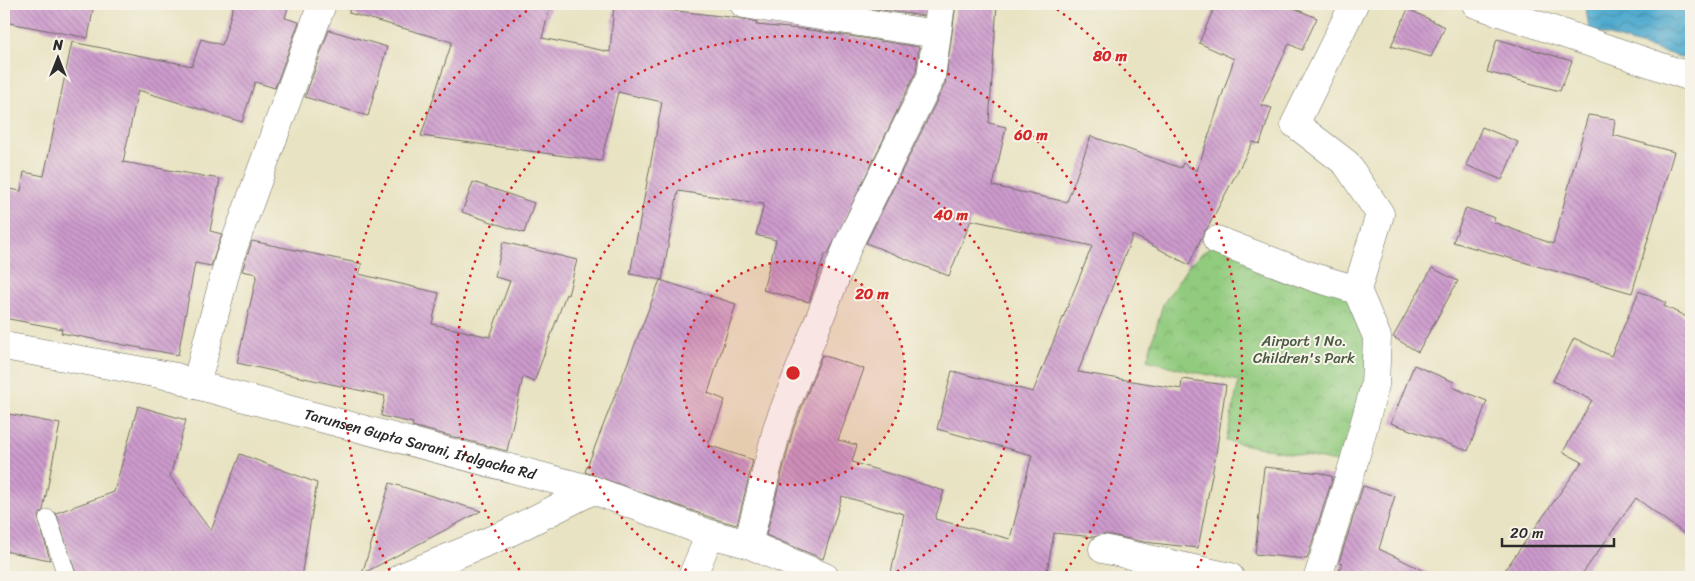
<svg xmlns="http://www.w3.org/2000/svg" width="1695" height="581" viewBox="0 0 1695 581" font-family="Sriracha,sans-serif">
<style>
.park{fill:url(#park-crowns);stroke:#5e7b54}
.water{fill:url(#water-waves);stroke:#3e6a7c}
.building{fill:url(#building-back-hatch)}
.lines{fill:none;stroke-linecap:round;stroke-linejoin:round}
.lane-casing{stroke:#6d6b60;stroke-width:19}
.street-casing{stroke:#6d6b60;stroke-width:29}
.secondary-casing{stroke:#6d6b60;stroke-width:29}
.lane{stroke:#fff;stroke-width:18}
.street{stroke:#fff;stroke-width:28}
.secondary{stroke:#fff;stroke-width:28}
.ring{fill:none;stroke:#d62828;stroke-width:2.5;stroke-dasharray:2.5 5}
.labels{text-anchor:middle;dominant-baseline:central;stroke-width:4;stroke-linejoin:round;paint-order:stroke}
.park-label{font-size:15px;fill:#4a5b44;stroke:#f7f3e8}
.street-label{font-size:15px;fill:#2b2b2b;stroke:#f7f3e8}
.centre{fill:#d62828;stroke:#f7f3e8;stroke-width:2.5}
.ring-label{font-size:15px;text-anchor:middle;font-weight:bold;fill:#d62828;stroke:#f7f3e8;stroke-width:4;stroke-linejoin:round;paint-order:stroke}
</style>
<defs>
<pattern id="park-crowns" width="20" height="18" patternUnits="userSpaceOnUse" patternTransform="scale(1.25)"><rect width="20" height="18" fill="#91cb7e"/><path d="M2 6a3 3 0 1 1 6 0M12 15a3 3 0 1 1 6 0" fill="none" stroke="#7dae6d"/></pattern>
<pattern id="water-waves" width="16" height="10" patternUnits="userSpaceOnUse" patternTransform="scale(1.25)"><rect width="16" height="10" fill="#50aace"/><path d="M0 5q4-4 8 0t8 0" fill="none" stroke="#438ba7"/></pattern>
<pattern id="building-back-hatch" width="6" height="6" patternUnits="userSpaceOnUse" patternTransform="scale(1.25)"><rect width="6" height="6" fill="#cd9bcd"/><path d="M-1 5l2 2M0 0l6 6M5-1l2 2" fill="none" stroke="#a77fa7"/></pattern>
</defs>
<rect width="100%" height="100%" fill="#f7f3e8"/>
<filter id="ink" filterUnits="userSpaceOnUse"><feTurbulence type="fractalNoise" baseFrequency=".02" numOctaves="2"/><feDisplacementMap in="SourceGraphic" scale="10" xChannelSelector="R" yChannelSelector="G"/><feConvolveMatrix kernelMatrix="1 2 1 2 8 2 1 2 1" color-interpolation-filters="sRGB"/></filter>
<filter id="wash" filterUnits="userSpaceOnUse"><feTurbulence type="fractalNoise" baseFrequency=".0096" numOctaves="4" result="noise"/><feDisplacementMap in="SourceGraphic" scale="20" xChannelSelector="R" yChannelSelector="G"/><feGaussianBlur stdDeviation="1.12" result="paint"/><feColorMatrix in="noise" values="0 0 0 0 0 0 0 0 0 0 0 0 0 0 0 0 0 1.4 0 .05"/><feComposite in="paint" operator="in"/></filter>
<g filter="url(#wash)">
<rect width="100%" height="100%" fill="#e8e3c2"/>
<!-- park -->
<path class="park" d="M1217,240L1357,290L1377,337L1353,465L1226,441L1239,381L1184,370L1147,360L1163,304L1189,265Z"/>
<!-- water -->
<path class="water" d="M1581,4H1691V60L1589,30L1586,8Z"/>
<g id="blocks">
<!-- building -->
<path class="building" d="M4,4H94L88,38L4,22Z
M234,4H289L285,18L299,22L275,88L255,82L242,122L138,90L123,162L220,179L210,231L222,234L211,266L195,263L178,355L61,333L62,329L4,318V188L21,191L24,172L44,176L72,42L192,66L201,39L222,45Z
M350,4H551L542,38L610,52L614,4H660L659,9L738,18L757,22L756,25L811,30L919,47L916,72L828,254H825L809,302L763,290L776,240L756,235L764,204L678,191L662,280L630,274L662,102L618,92L601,161L421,136L452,42L349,13Z
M869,4H925L924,16L869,8Z
M956,4H997L989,123L1006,127L993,186L1067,202L1091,136L1181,168L1183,163L1197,171L1234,59L1199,43L1216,4H1284L1317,18L1302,50L1289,44L1261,105L1272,108L1260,144L1253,142L1208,227L1203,234L1189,265L1133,235L1078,372L1181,389L1182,379L1226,385L1216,454L1198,548L1144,542L1106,534L1094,537L1054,533L1046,577H890L904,514L842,496L823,559L766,535L793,430L822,355L864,369L838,440L857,445L852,462L944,491L935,519L1010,539L1032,455L937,429L952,371L1033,392L1092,246L971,220L949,276L866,243L945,84Z
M1408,9L1445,27L1431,57L1391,46Z
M329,30L387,47L368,116L305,97Z
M1497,39L1572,61L1560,91L1487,72Z
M1588,115L1615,119L1613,135L1674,152L1632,293L1453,242L1466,208L1495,218L1493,222L1553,244Z
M1482,127L1518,142L1502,180L1466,165Z
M473,182L534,203L524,233L462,212Z
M252,241L362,264L359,274L439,293L432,324L490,337L510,281L495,277L503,242L577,260L568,295L566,294L534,382L523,377L507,451L412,426L413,423L381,416L385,396L237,363L257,274L242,271Z
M1432,268L1458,281L1418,352L1393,337Z
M660,280L736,304L708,393L725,400L708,445L753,460L737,525L715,519L585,472Z
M1639,291L1666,303L1664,306L1691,319V539L1636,498L1580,577H1500L1582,462L1563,452L1592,400L1553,381L1574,338L1611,356Z
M1414,365L1454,382L1452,387L1487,401L1468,451L1391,423Z
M138,406L186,420L170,476L211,531L240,454L317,483L301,577H77L56,513L114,492Z
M4,413L60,424L43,510L38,517L50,560L4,551Z
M1264,467L1321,473L1333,477L1307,559L1255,554Z
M390,483L448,501L481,511L362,574Z
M1363,486L1395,496L1379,549L1437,577H1337L1342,563L1339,562Z"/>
</g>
</g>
<g filter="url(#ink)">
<use href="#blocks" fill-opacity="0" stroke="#6d6b60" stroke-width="1"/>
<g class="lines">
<defs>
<path id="lane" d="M48,519L67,577"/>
<path id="street" d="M744,4L936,34
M1476,4L1691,77
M1217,240L1313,277L1357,290
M196,385L229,259L322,4
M748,544L778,425L849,243L931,77L941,4
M1103,549L1230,577
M402,577L506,534L593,490
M692,577L710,534
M1318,577L1353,465L1375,385L1377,337L1357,290L1380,214L1346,163L1295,124L1354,4"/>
<g id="secondary">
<path id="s1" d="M4,346L176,377L196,385L593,490L710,534L748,544L825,577"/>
</g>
</defs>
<!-- lane casing -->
<use href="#lane" class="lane-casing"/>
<!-- street casing -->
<use href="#street" class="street-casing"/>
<!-- secondary casing -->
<use href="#secondary" class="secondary-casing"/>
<!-- lane -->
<use href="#lane" class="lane"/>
<!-- street -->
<use href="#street" class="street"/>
<!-- secondary -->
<use href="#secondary" class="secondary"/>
</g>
</g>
<!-- distance rings -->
<circle cx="793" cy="373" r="112" fill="#d62828" fill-opacity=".12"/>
<g class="ring">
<circle cx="793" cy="373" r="112"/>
<path d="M700 577A224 224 0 1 1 886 577"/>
<path d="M524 576A337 337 0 1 1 1062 576"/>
<path d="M393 577A449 449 0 0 1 535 5M1051 5A449 449 0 0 1 1193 577"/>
</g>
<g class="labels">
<!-- park labels -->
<g class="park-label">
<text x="1304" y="341">Airport 1 No.<tspan x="1304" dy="17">Children's Park</tspan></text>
</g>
<!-- street labels -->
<g class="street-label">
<text stroke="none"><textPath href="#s1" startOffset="428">Tarunsen Gupta Sarani, Italgacha Rd</textPath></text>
</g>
</g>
<circle cx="793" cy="373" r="8" class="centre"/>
<g class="ring-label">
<text x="1110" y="61">80 m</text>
<text x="1031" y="140">60 m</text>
<text x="951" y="220">40 m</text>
<text x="872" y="299">20 m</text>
</g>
<!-- margin -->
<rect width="1695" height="581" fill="none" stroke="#f7f3e8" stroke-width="20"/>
<!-- north arrow -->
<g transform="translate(58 58)" stroke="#f7f3e8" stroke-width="4" paint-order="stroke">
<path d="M0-4L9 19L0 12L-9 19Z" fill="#2b2b2b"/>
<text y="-8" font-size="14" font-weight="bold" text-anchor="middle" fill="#2b2b2b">N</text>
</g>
<!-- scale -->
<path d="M1502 538v8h112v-8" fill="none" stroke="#2b2b2b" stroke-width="2.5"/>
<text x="1510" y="538" font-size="15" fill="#2b2b2b" stroke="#f7f3e8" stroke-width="4" paint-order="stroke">20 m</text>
</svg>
